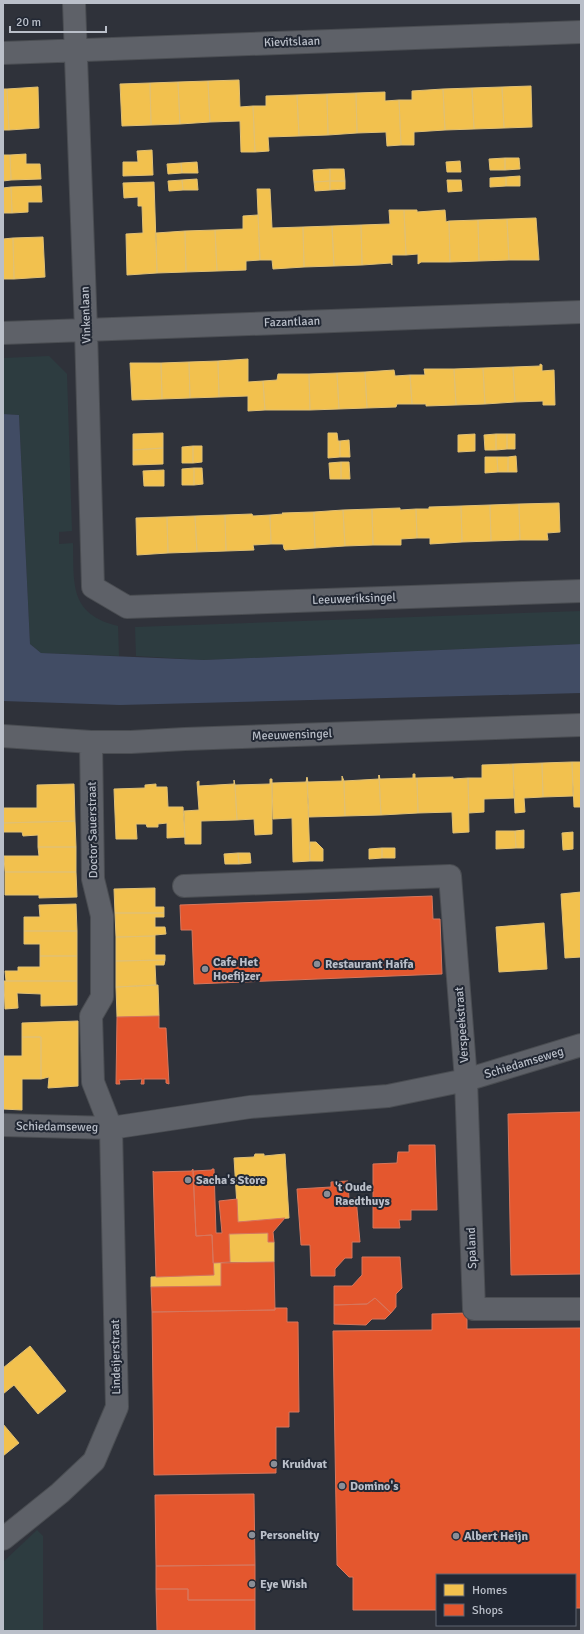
<svg xmlns="http://www.w3.org/2000/svg" width="584" height="1634" viewBox="0 0 584 1634" font-family="Signika,sans-serif">
<style>
.grass{fill:#2d3c40}
.water{fill:#414c64}
.homes{fill:#f2c14e;stroke:#e1c073}
.shops{fill:#e4572e;stroke:#d7765c}
.lines{fill:none;stroke-linecap:round;stroke-linejoin:round}
.minor-casing{stroke:#4a4d52;stroke-width:24}
.minor{stroke:#5e6168;stroke-width:22}
.poi-dot{fill:#898e97;stroke:#222834;stroke-width:1.5}
.labels{text-anchor:middle;dominant-baseline:central;stroke-width:4;stroke-linejoin:round;paint-order:stroke}
.street-label{font-size:12px;fill:#babfc9;stroke:#222834}
.poi-label{font-size:12px;font-weight:bold;fill:#babfc9;stroke:#222834;text-anchor:start}
</style>
<rect width="100%" height="100%" fill="#2f323a"/>
<!-- grass -->
<path class="grass" d="M49,356L67,374L72,531L59,532V544L73,543C74,584 69,614 118,626L119,656L41,653L30,644L19,415L3,414V358Z
M581,611V644L204,660L136,656L135,627Z
M37,1530L43,1536V1631H3V1562Z"/>
<!-- water -->
<path class="water" d="M3,414L19,415L30,644L41,653L204,660L581,644V693L120,705L3,701Z"/>
<!-- homes -->
<path class="homes" d="M239,80L240,107L253,106L255,152H241L240,121L210,122L208,81Z
M208,81L210,122L180,124L178,82Z
M178,82L180,124L151,125L150,83Z
M150,83L151,125L122,126L120,84Z
M531,86L532,127L504,128L502,87Z
M38,87L39,128L9,130L7,89Z
M502,87L504,128L474,129L472,88Z
M472,88L474,129L445,130L443,89Z
M3,89H7L9,130H3Z
M443,89L445,130L414,132V145H401L399,100H412V91Z
M385,92V101L399,100L401,145L387,146L386,132L357,133L356,93Z
M356,93L357,133L328,135L327,94Z
M327,94L328,135L299,136L297,95Z
M297,95L299,136L268,137L269,151L255,152L253,106H266V96Z
M152,150L153,175L123,176V162H138L137,151Z
M26,154V164H40L41,179L11,180L10,155Z
M3,155H10L11,180L3,181Z
M505,158V170H490L489,159Z
M505,158H519L520,169L505,170Z
M460,161L461,172H447L446,162Z
M197,162L198,173H182L181,163Z
M181,163L182,173L168,174L167,164Z
M330,169V181L314,182L313,170Z
M330,169H344L345,181H330Z
M520,176V186H506V177Z
M506,177V186L490,187V178Z
M197,179L198,190H183L182,180Z
M182,180L183,190L169,191L168,181Z
M447,180H461L462,191L448,192Z
M330,181H345V189L330,190Z
M330,181V190L315,191L314,182Z
M154,182L157,273L127,275L126,234L143,233L142,206H138V197L124,198L123,183Z
M41,186L42,202H28V212L12,213L11,187Z
M11,187L12,213H4L3,188Z
M257,189H270L272,228L303,227L304,267L273,269L272,260H260Z
M389,210H404L406,255H392V265L391,263L362,265L361,225L390,224Z
M404,210H417V212L445,210L446,222L449,221L450,262H421L418,264V254L406,255Z
M258,215L260,260L246,261V270L217,271L215,230L243,229V216Z
M536,218L539,260H509L507,219Z
M507,219L509,260L479,261L478,220Z
M478,220L479,261L450,262L449,221Z
M361,225L362,265L334,266L332,226Z
M332,226L334,266L304,267L303,227Z
M215,230L217,271L186,272L185,231Z
M185,231L186,272L157,273L156,233Z
M43,237L45,277L14,279L13,238Z
M13,238L14,279H3V239Z
M248,359V382L263,381L265,410L248,411V396L219,397L218,361Z
M218,361L219,397L190,398L189,362Z
M189,362L190,398L162,399L161,363Z
M130,363H161L162,399L132,400Z
M540,364L542,365V371L554,370L555,405H543V401L515,402L513,367L540,366Z
M513,367L515,402L485,404L483,368Z
M483,368L485,404L456,405L454,369Z
M424,369H454L456,405L426,406V404H412L410,375H425Z
M394,370L395,376L410,375L412,404H397L396,407L367,408L365,372Z
M365,372L367,408L339,409L337,373Z
M337,373L339,409L310,410L309,374Z
M278,374H309L310,410H265L263,381L277,380Z
M163,433V448L133,450V434Z
M328,433H337L338,441H340V457L328,458Z
M475,434V451L458,452V435Z
M496,434V450H485L484,435Z
M496,434H507V449L496,450Z
M507,434H515V449H507Z
M349,440L350,457H340V441Z
M193,446H202V462L193,463Z
M193,446V463H182V447Z
M163,448V464L133,465V450Z
M516,456L517,472H508V457Z
M485,457H497L498,472L485,473Z
M497,457H508V472H498Z
M341,462H349L350,479H341Z
M341,462V479H330L329,463Z
M194,468H202L203,484L194,485Z
M194,468V485H182V469Z
M164,470V486H144L143,471Z
M559,503L560,532L547,533L548,540H520L519,504Z
M519,504L520,540L491,541L490,505Z
M490,505L491,541L462,542L461,506Z
M461,506L462,542L430,544V538H417L416,509H429V507Z
M400,508V510L416,509L417,538L401,539V545H373L372,509Z
M372,509L373,545L345,546L343,510Z
M343,510L345,546L315,548L314,512Z
M314,512L315,548L285,550L284,549L283,544H271L270,515L283,514L282,513Z
M252,514L253,516L270,515L271,544L253,545L254,550L226,551L225,515Z
M225,515L226,551L197,552L195,516Z
M195,516L197,552L168,553L167,517Z
M167,517L168,553L137,555L136,518Z
M572,762H581V807H574Z
M572,762L573,796L543,797L542,763Z
M542,763L543,797L524,798L525,812L515,813L513,764Z
M513,764L514,798L484,799V812L469,813L468,778H482V765Z
M413,774H415V778H417L418,813L381,815L379,775L380,779L413,778Z
M379,775L381,815L345,816L344,781L379,779Z
M342,776L344,781L345,816L309,817L307,778L308,782L342,781Z
M307,777L310,861L293,862L292,818L273,819L272,783L306,782Z
M453,777V779L468,778L469,832L453,833L452,812L418,813L417,778Z
M270,779H272V834L255,835L254,819L237,820L235,785L270,784Z
M234,780L235,785L237,820L201,821V844H185L184,811L199,810L197,782L199,781V786L234,784Z
M74,784L75,821L3,823V808H37V785Z
M156,784V787H167L168,807H183L185,837L167,838V823L158,824V827H147L146,824H136L137,839H116L114,789L145,788V785Z
M75,821L76,847H38V835L23,836L22,832H3V823Z
M524,830V848H516L515,831Z
M496,831H515L516,848L496,849Z
M573,832V849L563,850L562,833Z
M310,842H316L323,849V861H310Z
M38,847H76V872H5L4,856H39Z
M382,848H395V858H382Z
M382,848V858L369,859V849Z
M238,853H250L251,863L239,864Z
M238,853L239,864H225L224,854Z
M5,872H76L77,897L39,898V895H5Z
M155,888V907H164V913H115L114,889Z
M581,892V957L565,958L561,894Z
M76,904L77,931H24V917H40L39,905Z
M115,913H164V917H155V927H165L166,934L155,935V936L116,937Z
M544,923L547,969L499,972L496,927Z
M24,931H77V956H40V944H24Z
M155,936V955H165V960L116,961V937Z
M40,956H77V981H6L5,971H18V967H40Z
M165,960L164,965H155L156,985L116,987V961Z
M4,981H77V1005L41,1006V994L17,993L18,1008L5,1009Z
M158,985L159,1016L117,1017L116,987Z
M78,1021V1086L48,1088L49,1077L41,1079V1037H22V1023Z
M22,1037H41V1079H22V1110L3,1109V1056H22Z
M255,1154H264V1156L285,1154L289,1218L238,1222L234,1158L254,1157Z
M268,1233V1242H274V1262H230L229,1234Z
M213,1263H221V1286L151,1287V1277L214,1275Z
M30,1346L66,1391L38,1414L14,1385L3,1394V1368Z
M3,1424L19,1443L3,1456Z"/>
<!-- shops -->
<path class="shops" d="M432,896L433,919H440L442,974L194,984L192,930H181L180,905Z
M159,1016V1028H166L169,1084L166,1083V1079H144V1084H141L142,1079L119,1080L120,1084H116L117,1017Z
M581,1112V1274L511,1275L508,1114Z
M409,1145H435L437,1210H411V1220H399L400,1228H373V1164L397,1163L398,1152H409Z
M193,1169L196,1236L212,1235L214,1275L156,1277L153,1171L154,1172L192,1171V1170Z
M212,1169H214L216,1233H222L219,1201L237,1199L238,1222L285,1218L273,1232L274,1242H268V1233L229,1234L230,1262L213,1263L212,1235L196,1236L193,1171L212,1170Z
M348,1181L349,1199L356,1198L360,1242H352V1258H345L335,1269V1276H311L310,1245H301L297,1189L331,1187V1182Z
M362,1257H400L402,1288L396,1294V1307L391,1313L375,1298L367,1304L334,1305V1286H352L362,1275Z
M274,1262L275,1310L152,1312L151,1287L221,1286V1263Z
M375,1298L391,1313L385,1319H372L366,1325L334,1324V1305L367,1304Z
M275,1308H287V1322H298L299,1412H289V1427H276V1473L154,1475L152,1312L275,1310Z
M467,1313V1329L581,1328V1608H575V1575H437V1610H353V1577H349L337,1565L333,1331L432,1330V1314Z
M254,1494L255,1565L156,1566L155,1495Z
M255,1565V1600H188V1589H156V1566Z
M156,1589H188V1600H255V1631H157Z"/>
<g class="lines">
<defs>
<path id="minor" d="M74,3L86,330L93,587L127,607L581,591
M3,53L581,32
M3,333L581,312
M3,736L91,742H131L185,739L581,725
M184,886L450,876L466,1080L474,1309H581
M3,1125L111,1128L250,1107L388,1096L466,1080L581,1045
M3,1539L60,1493L94,1461L117,1407L111,1128L93,1082L91,1016L102,997V916L93,879L91,742"/>
</defs>
<!-- minor casing -->
<use href="#minor" class="minor-casing"/>
<!-- minor -->
<use href="#minor" class="minor"/>
</g>
<!-- markers -->
<g class="poi-dot">
<circle cx="317" cy="964" r="4"/>
<circle cx="205" cy="969" r="4"/>
<circle cx="188" cy="1180" r="4"/>
<circle cx="327" cy="1194" r="4"/>
<circle cx="274" cy="1464" r="4"/>
<circle cx="342" cy="1486" r="4"/>
<circle cx="252" cy="1535" r="4"/>
<circle cx="456" cy="1536" r="4"/>
<circle cx="252" cy="1584" r="4"/>
</g>
<g class="labels">
<!-- street labels -->
<g class="street-label">
<text transform="translate(292 42) rotate(-2)">Kievitslaan</text>
<text transform="translate(86 315) rotate(-92)">Vinkenlaan</text>
<text transform="translate(292 322) rotate(-2)">Fazantlaan</text>
<text transform="translate(354 599) rotate(-2)">Leeuweriksingel</text>
<text transform="translate(292 735) rotate(-2)">Meeuwensingel</text>
<text transform="translate(93 830) rotate(-91)">Doctor Sauerstraat</text>
<text transform="translate(462 1025) rotate(-94)">Verspeekstraat</text>
<text transform="translate(524 1063) rotate(-17)">Schiedamseweg</text>
<text transform="translate(57 1127) rotate(1)">Schiedamseweg</text>
<text transform="translate(472 1248) rotate(-92)">Spaland</text>
<text transform="translate(116 1357) rotate(-91)">Lindeijerstraat</text>
</g>
<!-- poi labels -->
<g class="poi-label">
<text x="213" y="962">Cafe Het<tspan x="213" dy="14">Hoefijzer</tspan></text>
<text x="325" y="964">Restaurant Haifa</text>
<text x="196" y="1180">Sacha's Store</text>
<text x="335" y="1187">'t Oude<tspan x="335" dy="14">Raedthuys</tspan></text>
<text x="282" y="1464">Kruidvat</text>
<text x="350" y="1486">Domino's</text>
<text x="260" y="1535">Personelity</text>
<text x="464" y="1536">Albert Heijn</text>
<text x="260" y="1584">Eye Wish</text>
</g>
</g>
<!-- border -->
<rect width="584" height="1634" fill="none" stroke="#babfc9" stroke-width="8"/>
<!-- legend -->
<rect x="436" y="1574" width="140" height="52" fill="#222834" stroke="#5f6470"/>
<rect x="444" y="1584" width="20" height="12" fill="#f2c14e" stroke="#5f6470"/>
<text x="472" y="1594" font-size="12" fill="#babfc9">Homes</text>
<rect x="444" y="1604" width="20" height="12" fill="#e4572e" stroke="#5f6470"/>
<text x="472" y="1614" font-size="12" fill="#babfc9">Shops</text>
<!-- scale -->
<path d="M10 26v6h96v-6" fill="none" stroke="#babfc9" stroke-width="2"/>
<text x="16" y="26" font-size="12" fill="#babfc9" stroke="#222834" stroke-width="3" paint-order="stroke">20 m</text>
</svg>
